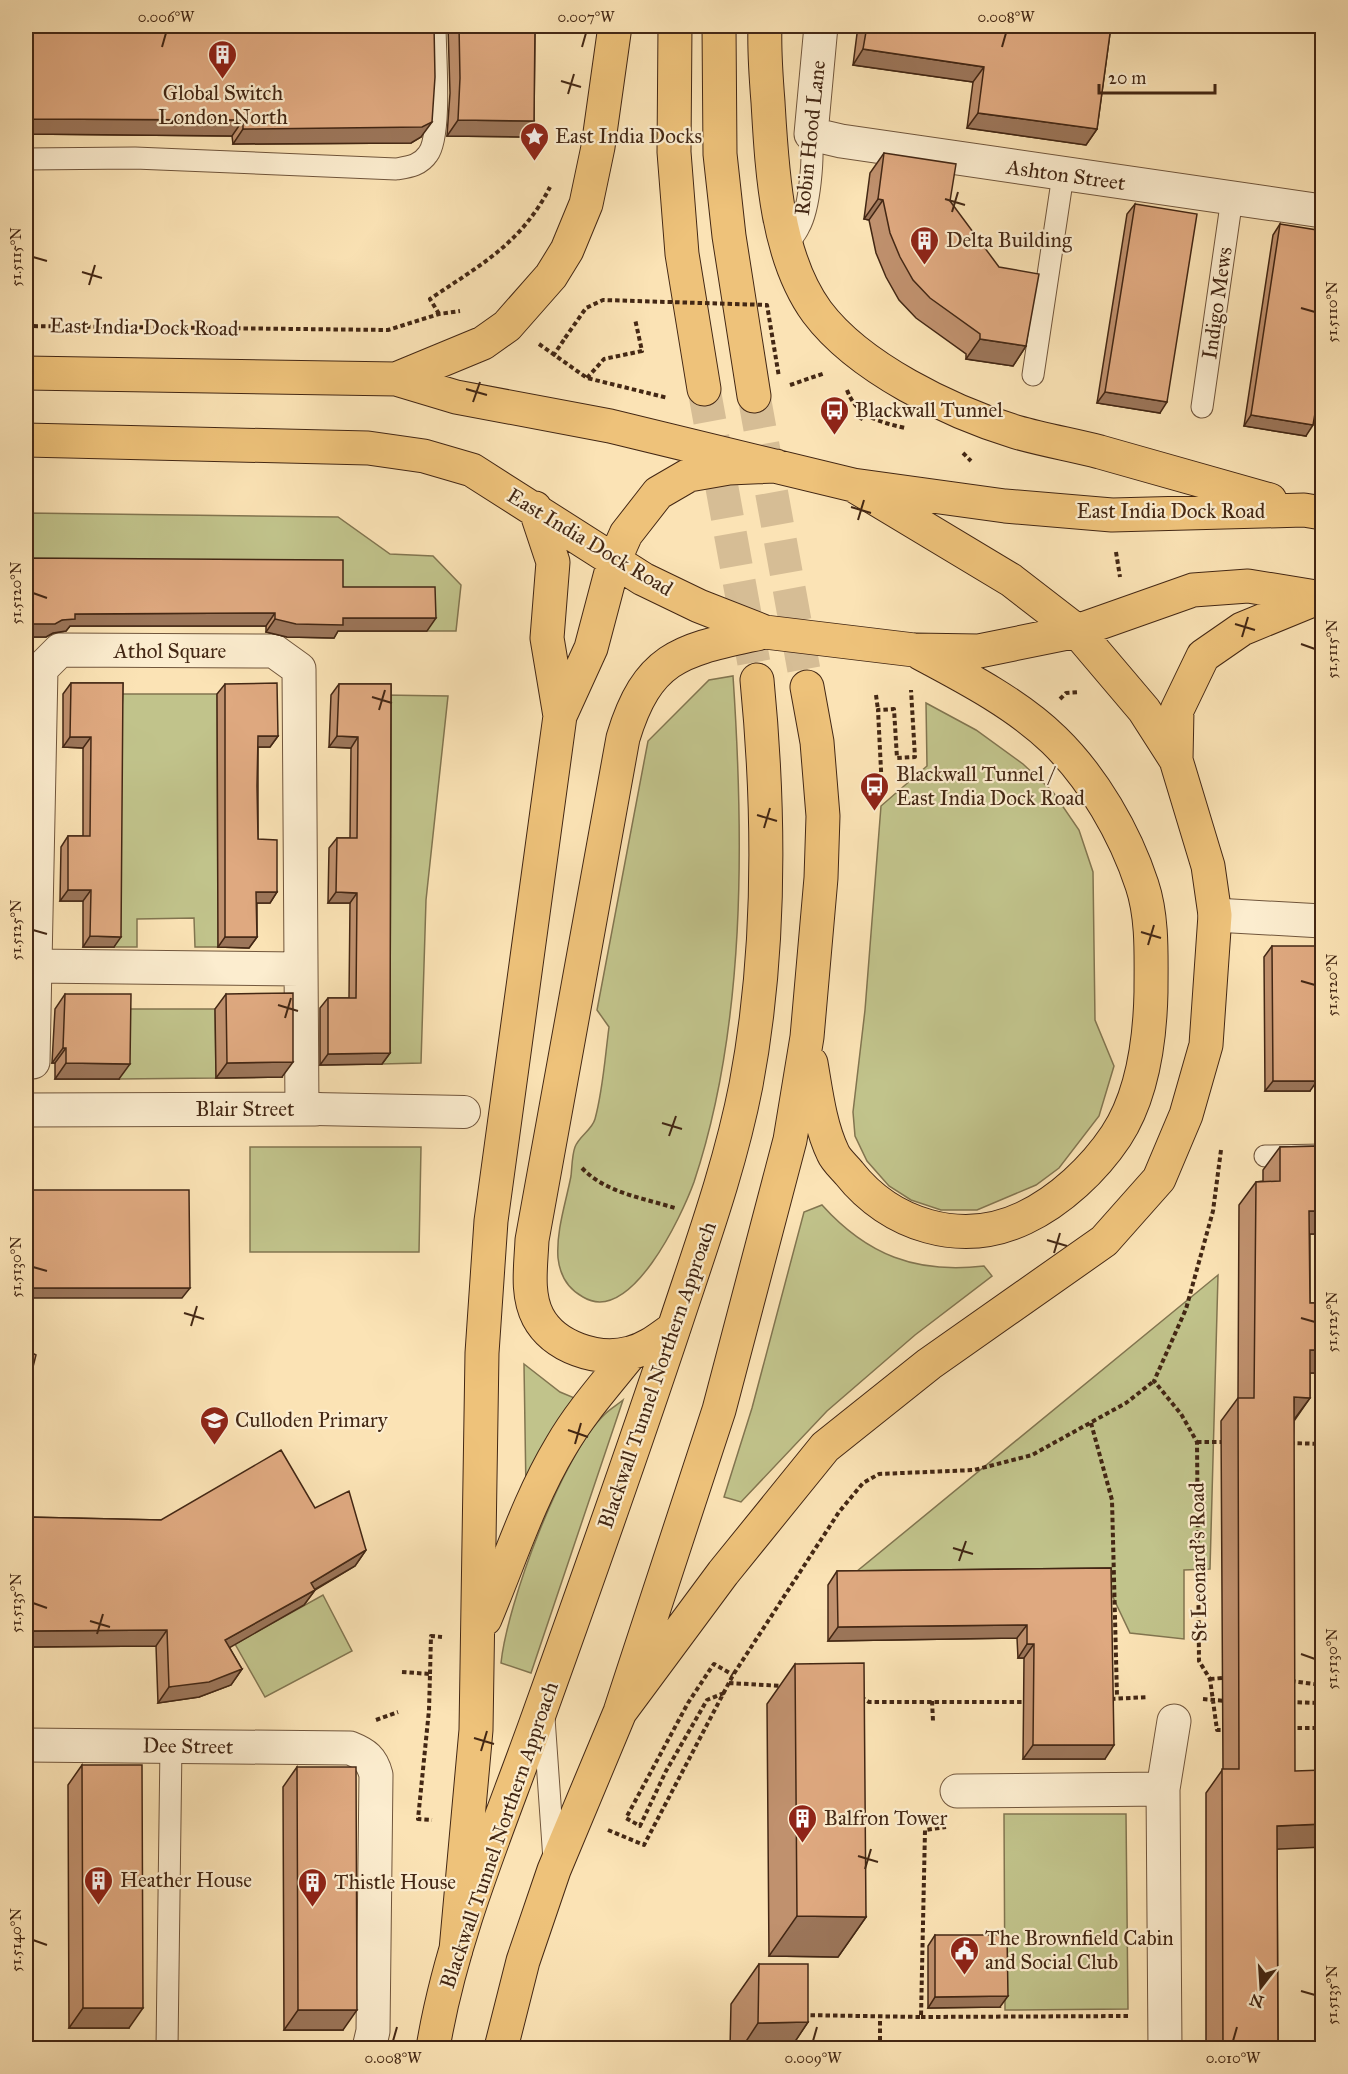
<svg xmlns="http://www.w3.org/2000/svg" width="1348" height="2074" viewBox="0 0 1348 2074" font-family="'IM FELL Great Primer',serif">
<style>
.green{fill:#c1c38b;stroke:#827550;stroke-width:1.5}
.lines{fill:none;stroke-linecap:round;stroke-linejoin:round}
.trunk-tunnel{stroke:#d6bd95;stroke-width:33;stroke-dasharray:33 16;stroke-linecap:butt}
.service-casing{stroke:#71563c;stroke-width:23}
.pedestrian-casing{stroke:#71563c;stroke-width:34}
.minor-casing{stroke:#71563c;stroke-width:35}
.trunk-casing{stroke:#432714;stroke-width:35}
.path{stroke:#432714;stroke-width:4;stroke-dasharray:4.5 3;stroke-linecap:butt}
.service{stroke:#fcedcf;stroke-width:21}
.pedestrian{stroke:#fcedcf;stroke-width:32}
.minor{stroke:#fcedcf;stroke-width:33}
.trunk{stroke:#eec27a;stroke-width:33}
.path-bridge{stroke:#432714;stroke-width:4;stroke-dasharray:4.5 3;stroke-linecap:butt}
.wall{fill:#c0916e;stroke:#432714;stroke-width:1.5}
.shaded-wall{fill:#9c765a;stroke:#432714;stroke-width:1.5}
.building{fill:#dfa980;stroke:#432714;stroke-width:1.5}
.ticks{fill:none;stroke:#432714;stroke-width:2}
.labels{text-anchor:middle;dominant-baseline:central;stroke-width:4.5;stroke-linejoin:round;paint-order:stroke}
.poi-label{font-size:21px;fill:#432714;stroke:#fcedcf;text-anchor:start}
.street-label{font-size:21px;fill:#432714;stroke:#fcedcf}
.neatline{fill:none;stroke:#432714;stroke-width:2}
.ticks-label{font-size:15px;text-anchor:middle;fill:#432714}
</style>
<rect width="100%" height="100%" fill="#fbe3b5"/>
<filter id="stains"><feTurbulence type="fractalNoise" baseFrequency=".00333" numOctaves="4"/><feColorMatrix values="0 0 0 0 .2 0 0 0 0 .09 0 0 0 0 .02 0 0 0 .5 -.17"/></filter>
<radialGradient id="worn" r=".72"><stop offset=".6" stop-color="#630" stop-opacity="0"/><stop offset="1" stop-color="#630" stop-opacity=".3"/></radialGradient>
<!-- green -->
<path class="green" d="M26,513L338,517L390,554L433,556L461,585L456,631H427L426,600L26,571Z
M733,676C744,839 746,1026 694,1182C682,1215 631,1326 583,1297C568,1289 560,1276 558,1258C556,1231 566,1202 571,1176C572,1167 572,1155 575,1147C579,1136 592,1130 595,1119C603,1090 605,1057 609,1027L597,1010L648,741L709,680Z
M115,694H217L218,947H195L194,918L137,919V947H114Z
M384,695L448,696L426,900L421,1063L382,1064Z
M926,703L976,730L1023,764L1053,792L1079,830L1093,872L1095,1020L1114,1066L1099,1116L1059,1168L1036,1185L977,1210H941L911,1200L889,1186L867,1161L855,1136L853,1112L865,1010L881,806L927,766Z
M120,1009H215L216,1078L119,1079Z
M250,1147H421L419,1252H250Z
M822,1205C867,1255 916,1274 984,1266L992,1276L915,1335L827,1411L741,1502L724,1497L752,1408L804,1212Z
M1218,1275L1210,1569L1184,1570V1639L1130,1633L1100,1570L856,1572Z
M524,1364L560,1392L577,1399L526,1491Z
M623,1400L531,1673L501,1663C507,1604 562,1455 605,1414C610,1409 617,1405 623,1400Z
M323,1595L352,1651L265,1697L235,1644Z
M1004,1814H1126L1128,2009L1005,2010Z"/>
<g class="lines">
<!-- trunk-tunnel -->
<path class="trunk-tunnel" d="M704,389L757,680
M754,396L807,687"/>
<defs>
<path id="service" d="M26,159L135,158L396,169C408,167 420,166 428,154C442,136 435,52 435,26
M786,246C790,240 796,234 799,227C810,208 814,156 811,134
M1033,375L1063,175
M1202,407L1232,198
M1265,1156L1322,1155
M544,1718L554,1860
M167,2048L171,1745"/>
<path id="pedestrian" d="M315,1109L464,1112"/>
<path id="minor" d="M821,26L811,134L841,141L1322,211
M1215,915L1322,921
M34,966L299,969
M33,1062L41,669L60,650L274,651L299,669L302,1109
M26,1110L315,1109
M26,1745L350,1748C365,1754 372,1759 376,1775L373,2031L369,2048
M957,1791L1163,1789
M1165,2048L1163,1789L1174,1721"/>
<path id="trunk" d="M675,26L674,152L682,254L704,389
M719,26L720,154L729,236L754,396
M765,26C764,51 766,77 768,102C772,170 776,256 817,312C859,368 950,412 1016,432C1044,440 1073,445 1100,452C1157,468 1214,484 1270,500
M26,373L396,379L456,397L610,426L853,485L1005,506L1112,515L1304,510L1322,513
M396,379L483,343L507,326L551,276L567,250L586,204L598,147L615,26
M26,440L368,448L424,456L472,470L643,579L699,606L765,632L914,650L979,651L1077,631L1193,590L1248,586L1322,598
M535,508L553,562L547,638L560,716
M1176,760L1177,710L1203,656L1242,629L1320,597
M811,1063C816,1092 820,1126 833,1153C836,1160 844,1167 849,1173C890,1225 961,1248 1024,1218C1060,1201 1094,1169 1116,1136C1143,1095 1150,1040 1151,992C1151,957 1153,918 1142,885C1125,833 1093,778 1054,740C1017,704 965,677 920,653
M674,1328C660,1338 647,1349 630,1353C598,1362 554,1347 538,1317C526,1294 531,1265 532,1240L623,738C649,652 685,650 765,632
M485,1619C509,1562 529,1499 561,1446C580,1413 606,1384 630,1354
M620,1712L723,1573L825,1447L929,1364L1104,1241L1159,1179L1186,1115L1206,1045L1215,915L1208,866L1176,760L1144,710L1077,631L1011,580L853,485
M456,1950L476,1730L482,1353L491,1221L560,716L591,648L614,561L626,534L658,493L689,475L729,468L776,466
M433,2048C452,1932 502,1820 541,1709C587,1581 632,1454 675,1325C701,1246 730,1167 746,1085C771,952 770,814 757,680
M501,2048L523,1961L554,1870L620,1712L719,1410L790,1140L807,1037L821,878L823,816L817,742L807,687"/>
</defs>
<!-- service casing -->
<use href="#service" class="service-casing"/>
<!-- pedestrian casing -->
<use href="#pedestrian" class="pedestrian-casing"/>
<!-- minor casing -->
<use href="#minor" class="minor-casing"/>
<!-- trunk casing -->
<use href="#trunk" class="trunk-casing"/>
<!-- path -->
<path class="path" d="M439,314L430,299C480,265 521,244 550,187
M26,326L388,330L439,314L460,311
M539,344L587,378L668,398
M553,356L565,338
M587,378L604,359L642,351L635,319
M790,385L825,373
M847,390C857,417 880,422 905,428
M860,420L864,414
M963,453L971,461
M1116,552L1120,577
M876,695L878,710
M1060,699L1066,693L1080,692
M870,790H882L878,710L894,709L897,758L915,757L911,690
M1221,1150L1213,1211L1186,1309L1154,1381L1181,1414L1197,1442L1199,1661L1210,1679L1217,1730H1222
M582,1168C606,1193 643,1198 675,1208
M1091,1423L1112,1500L1117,1697
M1197,1442H1222
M1290,1443L1322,1444
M402,1672L430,1674L429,1710L418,1819L432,1820
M430,1674L431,1636L442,1637
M1210,1679L1222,1678
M1291,1681L1322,1685
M729,1683L782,1686
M724,1693L707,1700L666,1771L640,1826L626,1818L688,1703L711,1668L714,1664L733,1675
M861,1697L869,1702H1028
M1111,1699L1148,1697
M1203,1699L1226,1701
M932,1701L933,1721
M1290,1702L1318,1703
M376,1720L398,1712
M1290,1728H1322
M1318,1728L1321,1444
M608,1830L644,1845L733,1675L839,1512L863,1483L879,1474L974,1470L1032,1455L1126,1403L1154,1381
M803,2015L921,2017L925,1830L946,1827
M921,2017L1130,2016
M880,2048V2017"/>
<!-- service -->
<use href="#service" class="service"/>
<!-- pedestrian -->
<use href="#pedestrian" class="pedestrian"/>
<!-- minor -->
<use href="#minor" class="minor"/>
<!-- trunk -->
<use href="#trunk" class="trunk"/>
<!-- path-bridge -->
<path class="path-bridge" d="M565,338L586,308L603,300L767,305L779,377"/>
</g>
<!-- wall -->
<path class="wall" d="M26,26L421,137L411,143L233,144L232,136L26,134Z
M448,26H535L534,121L524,137L447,136L450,93Z
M858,26H1111L1097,129L1086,145L967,128L973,82L853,65Z
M884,153L950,201L1026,346L1013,366L966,359V354L916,318L899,300L886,277L876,253L869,220L864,219L870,173Z
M1135,204L1160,413L1097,403L1127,214Z
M1280,224L1306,436L1244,426L1273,235Z
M26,558L343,587L427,631H338L334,638L287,637L266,632V626H70L66,631L53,633L46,637H26Z
M71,683H123L114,947H83V901H60L61,847L68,836H83V748L63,747V694Z
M225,684L278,736L270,747H258V839L277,892L270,903H257V937L249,948L218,947L217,694Z
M339,684H391L390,1053L382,1064L320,1065V1008L328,998H349L350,903H328L329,848L337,838H350L351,748L329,747L331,695Z
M1272,946L1323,1015H1317L1310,1091H1265L1264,957Z
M65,994L119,1079H55V1063H52L55,1009Z
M226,994L282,1077L216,1078L215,1009Z
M1323,1146V1234H1310V1303H1323V1373H1310V1398L1294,1421L1277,1849L1278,2049H1206V1793L1223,1769L1221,1421L1238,1398L1239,1205L1256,1182L1263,1181V1170L1280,1147Z
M315,1508L366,1550L355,1566L315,1590L304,1605L229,1647L242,1669L231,1685L199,1697L158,1703L156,1646L26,1647V1517L161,1520Z
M1111,1568L1105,1759H1023L1024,1658H1018L1017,1638L828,1641V1585L837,1571Z
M795,1664L866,1917L838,1957L769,1956L767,1704Z
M82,1765L129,2028H69L68,1785Z
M297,1767L343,2030H284L283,1787Z
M935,1935L1000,2007L928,2008V1946Z
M759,1964L808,2022L790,2049H730L731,2004Z"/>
<!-- shaded-wall -->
<path class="shaded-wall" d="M863,49L984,67L973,82L853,65Z
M978,113L1097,129L1086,145L967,128Z
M26,119L243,120L232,136L26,134Z
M458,120L534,121L524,137L447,136Z
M432,122L421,137L411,143L233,144L243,129Z
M878,199L883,200L869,220L864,219Z
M980,339L1026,346L1013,366L966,359Z
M1105,392L1167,402L1160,413L1097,403Z
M1251,415L1313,425L1306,436L1244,426Z
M275,613L266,626H70L66,631L53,633L46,637H26V624L62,620L75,614Z
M343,618H436L427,631H338L334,638L287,637L266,632L275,619Z
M258,736H278L270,747H250Z
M337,736L358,737L351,748L329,747Z
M70,737H91L83,748L63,747Z
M68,890H91L83,901H60Z
M256,892H277L270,903H249Z
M336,892L357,893L350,903H328Z
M90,936L121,937L114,947H83Z
M225,937H257L249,948L218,947Z
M1317,1004H1323V1015H1309Z
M63,1048H66L55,1063H52Z
M390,1053L382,1064L320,1065L328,1054Z
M293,1062L282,1077L216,1078L227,1063Z
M66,1063L130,1064L119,1079H55Z
M1273,1081H1317L1310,1091H1265Z
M1309,1211H1323V1234H1293Z
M26,1288H190L182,1298H26Z
M1310,1350H1323V1373H1293Z
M1294,1397L1310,1398L1293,1421Z
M366,1550L355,1566L300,1598L311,1583Z
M315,1590L304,1605L215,1656L225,1640Z
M1027,1625L1017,1638L828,1641L838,1627Z
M167,1630L156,1646L26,1647V1631Z
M1027,1644H1034L1024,1658H1018Z
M242,1669L231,1685L199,1697L158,1703L169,1687Z
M1033,1745H1114L1105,1759H1023Z
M1323,1824V1847L1261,1850L1277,1826Z
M797,1916L866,1917L838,1957L769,1956Z
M1008,1996L1000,2007L928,2008L935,1997Z
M83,2008H143L129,2028H69Z
M298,2010H357L343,2030H284Z
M808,2022L790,2049H741L758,2023Z"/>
<!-- building -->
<path class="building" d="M26,26H434L435,77L432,122L422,127L243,129V120L26,119Z
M459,26H535L534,121L458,120L460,78Z
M867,26H1111L1097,129L978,113L984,67L863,49Z
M884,153L956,164L950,201L999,267L1039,274L1026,346L980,339V334L930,298L913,280L900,257L890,233L883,200L878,199Z
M1135,204L1197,214L1167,402L1105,392Z
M1280,224L1323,231V368L1313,425L1251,415Z
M26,558L343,560V587H435L436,618H343V625L296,624L275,619V613L75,614V619L62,620L55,624H26Z
M71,683H123L121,937L90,936L91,890H68V836H90L91,737H70Z
M277,683L278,736H258L257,786L258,839L277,840V892H256L257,937H225V684Z
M339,684H391L390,1053L328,1054V998H356L357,893L336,892L337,838H357L358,737L337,736Z
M1272,946H1323V1004H1317V1081H1273Z
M293,993V1062L227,1063L226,994Z
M65,994H131L130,1064L66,1063V1048H63Z
M1323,1146V1211H1309L1310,1303H1323V1350H1310V1398L1294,1397L1295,1771L1323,1770V1824L1277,1826L1278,2049H1223L1222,1769H1239L1238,1398H1254L1256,1182L1280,1181V1147Z
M26,1190H189L190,1288H26Z
M26,1350L36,1355L26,1395Z
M281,1450L315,1508L349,1491L366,1550L311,1583L315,1590L225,1640L242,1669L209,1682L169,1687L167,1630L26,1631V1517L161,1520Z
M1111,1568L1114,1745H1033L1034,1644H1027V1625L838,1627L837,1571Z
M864,1663L866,1917L797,1916L795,1664Z
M82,1765H142L143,2008H83Z
M297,1767H356L357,2010H298Z
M935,1935H1007L1008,1996L935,1997Z
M759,1964H808V2022L758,2023Z"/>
<!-- ticks -->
<path class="ticks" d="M162,47L166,33M582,47L586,33M1002,47L1006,33M561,81L581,87M568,94L574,74M945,199L965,205M952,212L958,192M33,257L47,261M82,272L102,278M89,285L95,265M1301,308L1315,312M466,389L487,395M473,402L480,382M851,507L871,513M858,520L864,500M33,593L47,598M1235,624L1255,630M1242,637L1248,617M1301,644L1315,649M372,697L392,703M379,710L385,690M757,815L777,821M764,828L770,808M33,930L47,934M1141,932L1161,938M1148,945L1154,925M1301,981L1315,985M278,1005L298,1011M285,1018L291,998M662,1123L682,1129M669,1136L676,1116M1047,1240L1067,1246M1054,1253L1060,1233M33,1267L47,1271M184,1313L204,1319M1301,1318L1315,1322M191,1326L197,1306M568,1430L588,1437M575,1444L581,1423M953,1548L973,1554M959,1561L966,1541M33,1603L47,1608M90,1621L110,1627M97,1634L103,1614M1301,1654L1315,1659M474,1738L494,1744M481,1751L487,1731M858,1856L878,1862M865,1869L871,1849M33,1940L47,1945M1301,1991L1315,1995M393,2041L397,2027M813,2041L817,2027M1233,2041L1237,2027"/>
<!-- icons -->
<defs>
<symbol id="building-pin" viewBox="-11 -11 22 30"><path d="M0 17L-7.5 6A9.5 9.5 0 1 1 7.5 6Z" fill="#8f2418" stroke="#fcedcf"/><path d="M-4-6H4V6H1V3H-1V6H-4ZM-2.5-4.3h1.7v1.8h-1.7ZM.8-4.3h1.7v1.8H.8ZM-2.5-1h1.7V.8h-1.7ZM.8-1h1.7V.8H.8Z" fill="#fff"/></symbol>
<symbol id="sight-pin" viewBox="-11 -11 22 30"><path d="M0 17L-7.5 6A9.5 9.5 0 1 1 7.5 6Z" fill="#8f2418" stroke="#fcedcf"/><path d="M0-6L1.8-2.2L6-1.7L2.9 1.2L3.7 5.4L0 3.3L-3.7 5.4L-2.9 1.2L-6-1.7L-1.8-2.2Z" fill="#fff"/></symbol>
<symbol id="bus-pin" viewBox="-11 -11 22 30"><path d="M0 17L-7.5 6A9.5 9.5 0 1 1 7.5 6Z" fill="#8f2418" stroke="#fcedcf"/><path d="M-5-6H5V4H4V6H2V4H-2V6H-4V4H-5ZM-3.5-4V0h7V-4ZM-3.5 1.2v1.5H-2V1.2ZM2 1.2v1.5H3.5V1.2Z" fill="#fff"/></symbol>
<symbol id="school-pin" viewBox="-11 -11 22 30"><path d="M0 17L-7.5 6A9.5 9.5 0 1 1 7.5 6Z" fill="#8f2418" stroke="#fcedcf"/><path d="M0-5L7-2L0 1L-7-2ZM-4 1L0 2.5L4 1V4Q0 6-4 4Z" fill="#fff"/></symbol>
<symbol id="civic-pin" viewBox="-11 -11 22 30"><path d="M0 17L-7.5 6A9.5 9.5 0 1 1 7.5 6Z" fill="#8f2418" stroke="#fcedcf"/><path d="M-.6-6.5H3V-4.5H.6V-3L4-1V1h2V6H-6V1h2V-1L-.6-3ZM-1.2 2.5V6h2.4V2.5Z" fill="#fff"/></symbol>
</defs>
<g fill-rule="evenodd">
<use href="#building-pin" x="206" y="38" width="33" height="45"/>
<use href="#sight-pin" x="518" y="120" width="33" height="45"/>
<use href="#building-pin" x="908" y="224" width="33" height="45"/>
<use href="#bus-pin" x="818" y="394" width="33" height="45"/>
<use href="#bus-pin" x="858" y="770" width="33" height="45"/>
<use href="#school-pin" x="198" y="1404" width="33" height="45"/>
<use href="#building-pin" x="786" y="1802" width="33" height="45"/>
<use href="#building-pin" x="82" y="1864" width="33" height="45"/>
<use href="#building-pin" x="296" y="1866" width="33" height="45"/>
<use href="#civic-pin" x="948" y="1934" width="33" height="45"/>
</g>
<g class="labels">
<!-- poi labels -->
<g class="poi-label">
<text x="223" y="93" text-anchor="middle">Global Switch<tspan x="223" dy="24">London North</tspan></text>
<text x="555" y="136">East India Docks</text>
<text x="946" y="240">Delta Building</text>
<text x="855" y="410">Blackwall Tunnel</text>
<text x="896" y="774">Blackwall Tunnel /<tspan x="896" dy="24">East India Dock Road</tspan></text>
<text x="235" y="1420">Culloden Primary</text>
<text x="824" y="1818">Balfron Tower</text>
<text x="120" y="1880">Heather House</text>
<text x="334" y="1882">Thistle House</text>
<text x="985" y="1938">The Brownfield Cabin<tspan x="985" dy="24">and Social Club</tspan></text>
</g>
<!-- street labels -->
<g class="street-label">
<text transform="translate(810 138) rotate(-84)">Robin Hood Lane</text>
<text transform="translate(1066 175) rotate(8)">Ashton Street</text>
<text transform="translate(1217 303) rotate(-82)">Indigo Mews</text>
<text transform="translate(144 327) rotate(1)">East India Dock Road</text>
<text x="1171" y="511">East India Dock Road</text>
<text transform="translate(590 542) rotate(31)">East India Dock Road</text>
<text x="170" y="651">Athol Square</text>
<text x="245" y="1109">Blair Street</text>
<text transform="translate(657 1375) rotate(-71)">Blackwall Tunnel Northern Approach</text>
<text transform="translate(1198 1562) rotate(-91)">St Leonard's Road</text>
<text transform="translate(188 1746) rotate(1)">Dee Street</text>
<text transform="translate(499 1835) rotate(-71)">Blackwall Tunnel Northern Approach</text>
</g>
</g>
<!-- margin -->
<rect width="1348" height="2074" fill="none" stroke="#fbe3b5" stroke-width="66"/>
<!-- north arrow -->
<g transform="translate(1261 1987) rotate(197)" stroke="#fcedcf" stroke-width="4.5" paint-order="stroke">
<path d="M0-4.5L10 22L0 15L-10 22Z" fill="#432714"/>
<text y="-9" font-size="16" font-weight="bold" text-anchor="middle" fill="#432714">N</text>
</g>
<!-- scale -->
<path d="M1099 84v9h116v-9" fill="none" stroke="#432714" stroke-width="3"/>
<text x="1108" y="84" font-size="18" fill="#432714" stroke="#fcedcf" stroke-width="4.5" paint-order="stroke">20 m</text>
<rect x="33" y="33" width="1282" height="2008" class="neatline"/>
<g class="ticks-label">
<text x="166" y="22">0.006°W</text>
<text x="586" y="22">0.007°W</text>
<text x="1006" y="22">0.008°W</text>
<text transform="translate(16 257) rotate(-90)" y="5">51.5115°N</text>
<text transform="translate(1332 312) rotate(-90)" y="5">51.5110°N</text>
<text transform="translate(16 593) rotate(-90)" y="5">51.5120°N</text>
<text transform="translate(1332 649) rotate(-90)" y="5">51.5115°N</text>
<text transform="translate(16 930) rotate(-90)" y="5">51.5125°N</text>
<text transform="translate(1332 985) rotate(-90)" y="5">51.5120°N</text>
<text transform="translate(16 1267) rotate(-90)" y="5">51.5130°N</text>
<text transform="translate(1332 1322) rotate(-90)" y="5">51.5125°N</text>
<text transform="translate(16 1603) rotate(-90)" y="5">51.5135°N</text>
<text transform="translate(1332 1659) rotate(-90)" y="5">51.5130°N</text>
<text transform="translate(16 1940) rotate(-90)" y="5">51.5140°N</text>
<text transform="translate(1332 1995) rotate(-90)" y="5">51.5135°N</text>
<text x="393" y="2063">0.008°W</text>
<text x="813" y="2063">0.009°W</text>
<text x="1233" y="2063">0.010°W</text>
</g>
<rect width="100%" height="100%" filter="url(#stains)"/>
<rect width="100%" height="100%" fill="url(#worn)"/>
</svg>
